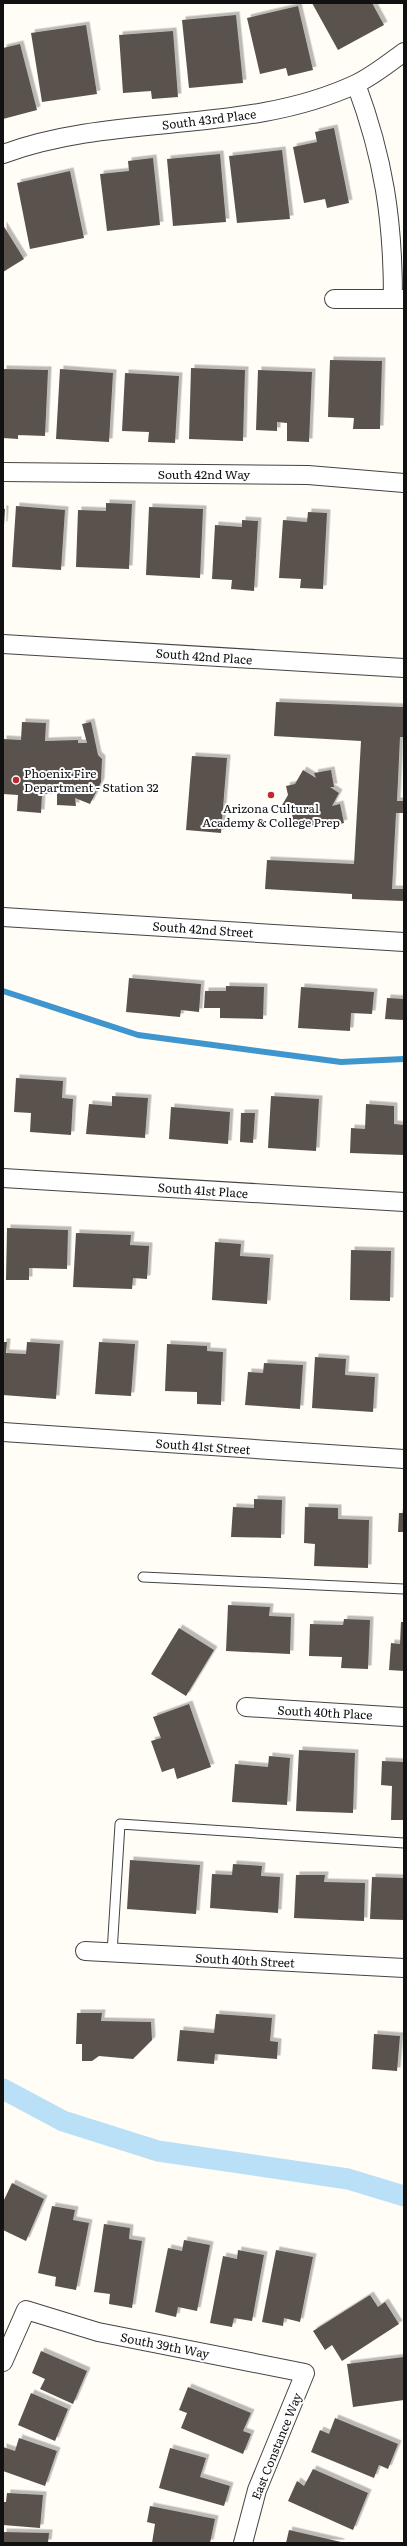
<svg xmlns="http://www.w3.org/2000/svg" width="407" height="2546" viewBox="0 0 407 2546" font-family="Literata,serif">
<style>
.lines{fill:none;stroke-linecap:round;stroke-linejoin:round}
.stream{stroke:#3f96cf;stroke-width:6}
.canal{stroke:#b9e0f7;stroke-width:21}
.building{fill:#5a524d;filter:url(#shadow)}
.lane-casing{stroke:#444;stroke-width:11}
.street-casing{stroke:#444;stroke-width:20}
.lane{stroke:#fff;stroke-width:9}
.street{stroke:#fff;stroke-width:18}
.poi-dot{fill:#c4262e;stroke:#fff;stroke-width:1.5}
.labels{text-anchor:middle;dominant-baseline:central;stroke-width:4;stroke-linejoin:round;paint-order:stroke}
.street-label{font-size:12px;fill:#111;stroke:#fff}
.poi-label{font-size:12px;fill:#111;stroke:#fff;text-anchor:start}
</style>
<defs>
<filter id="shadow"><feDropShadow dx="3.5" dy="-3.5" stdDeviation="0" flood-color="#0004"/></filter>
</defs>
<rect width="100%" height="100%" fill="#fffdf5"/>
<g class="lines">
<!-- stream -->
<path class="stream" d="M3,991L138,1035L341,1062L404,1059"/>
<!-- canal -->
<path class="canal" d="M3,2089L63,2121L158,2151L348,2179L404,2196"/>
</g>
<!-- building -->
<path class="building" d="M312,3H372L384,25L338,50Z
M298,6L313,70L288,76L286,68L260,74L247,18Z
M236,15L243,83L189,88L182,20Z
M86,25L97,94L42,102L31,33Z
M173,31L178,97L152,99L151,91L123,93L119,35Z
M20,44L37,110L3,119V48Z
M334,128L349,203L327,208L325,199L304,203L293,147L317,142L315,132Z
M282,150L290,219L237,223L229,156Z
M220,154L226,222L173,226L167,159Z
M153,158L160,225L107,231L100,174L129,171L128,161Z
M70,171L84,238L30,249L17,183Z
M3,225L24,259L3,272Z
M330,360L382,361L380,429H353L354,418L328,417Z
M191,368L245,370L243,441L189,439Z
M3,369L48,370L45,436L18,435V439L3,438Z
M60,369L113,373L109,442L56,439Z
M258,370L312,372L309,442L287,441V423L277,422V431L256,430Z
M125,373L179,376L175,443L148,442L149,432L122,431Z
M106,503L132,504L129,569L76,567L78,510L106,511Z
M16,506L65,510L61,570L12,567Z
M149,507L203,509L200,578L146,575Z
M3,509H5L4,525H3Z
M308,512L327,513L323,589L300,588L301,579L279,578L283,520L307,522Z
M242,520L258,521L254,591L231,589L232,580L212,579L215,525L242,527Z
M276,702L404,707V737H400L397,801H404V813H396L392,889H404V901L352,899V894L265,889L267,860L354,864L361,741L274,736Z
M22,722L46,723L45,741L78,740V743H87L82,724L91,722L98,755L102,759L101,782L90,804L75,798L76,806L57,805V794H42L41,813L17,811L18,795L3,794V739L21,740Z
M192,756L227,758L221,833L186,830Z
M303,770L316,778L314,773L331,770L334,787H330L339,793L332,806L340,804L344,823L324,828L323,820L317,829L306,823L294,825L292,814L281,807L288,795L286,786L295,784Z
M129,978L201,984L199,1012L181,1010L180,1017L126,1012Z
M226,986L264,987L263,1019L220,1018V1008H204L205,991H226Z
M301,987L374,992L372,1014L351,1013L350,1031L298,1028Z
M387,998L404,999V1025L403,1020L385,1019Z
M16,1078L63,1081L62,1098L73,1099L71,1135L30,1132L31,1113L14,1112Z
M112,1096L148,1098L145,1138L86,1134L89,1104L112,1106Z
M271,1096L319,1099L316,1151L268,1148Z
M366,1104L394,1106V1124L404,1125V1155L350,1153L351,1128L365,1129Z
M171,1107L230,1112L228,1144L169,1139Z
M241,1113H255L253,1143L240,1142Z
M7,1228L68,1230L67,1269L29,1268V1280H6Z
M76,1233L131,1235L130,1245L149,1246L147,1279L133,1278L132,1289L73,1287Z
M215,1242L241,1244L240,1256L270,1258L267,1304L212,1300Z
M351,1250L391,1251L390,1301L350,1300Z
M3,1342H7L6,1353L26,1354L27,1342L60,1344L56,1399L3,1395Z
M99,1342L135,1344L131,1396L95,1394Z
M167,1344L207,1346V1351L223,1352L221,1405L197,1404V1392L165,1391Z
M315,1357L346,1359L345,1375L375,1377L373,1412L312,1408Z
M264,1363L303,1365L300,1409L245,1405L248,1372L263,1373Z
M254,1499L282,1500L281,1538L231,1537L233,1507L254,1508Z
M305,1507L338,1508V1519L369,1520L368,1568L314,1566L315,1544L304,1543Z
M399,1513H404V1532H398Z
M228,1605L270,1607L269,1616L291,1617L290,1654L226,1651Z
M344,1619L370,1620L368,1669L341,1668L342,1657L309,1656L310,1624L343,1625Z
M401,1622H404V1671L389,1670L391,1643L400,1644Z
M179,1628L214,1650L186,1696L151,1674Z
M189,1704L211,1767L177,1779L174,1768L162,1772L151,1741L161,1738L153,1717Z
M299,1750L355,1753L353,1813L296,1811Z
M269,1756L290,1758L287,1805L232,1802L235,1764L268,1767Z
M382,1761L404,1762V1820H391L392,1786L381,1785Z
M130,1860L200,1865L196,1914L127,1909Z
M233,1864L262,1866L261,1876L280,1877L278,1913L210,1908L212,1874L232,1875Z
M296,1875H325L324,1882L365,1883L364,1921L294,1918Z
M372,1877L404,1878V1920L370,1919Z
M77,2013H102L101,2021L151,2022L152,2040L133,2059L99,2056L92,2061H82V2044H76Z
M216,2014L272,2018L270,2041L278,2042L277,2059L215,2054L214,2064L177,2061L180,2030L214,2033Z
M374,2034L400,2036L397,2071L372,2069Z
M12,2183L44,2199L26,2241L3,2230V2202Z
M52,2206L75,2210L73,2220L89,2223L76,2290L55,2286L56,2277L38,2273Z
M104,2224L130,2228L129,2239L142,2241L132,2308L109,2304L110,2294L94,2292Z
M184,2240L210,2245L197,2311L178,2307L176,2317L155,2312L168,2248L182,2251Z
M238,2250L264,2255L252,2321L234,2318L232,2327L210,2323L223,2256L237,2259Z
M276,2250L313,2257L300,2322L284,2318L283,2326L262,2322Z
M370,2295L378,2307L385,2302L399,2324L342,2361L332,2345L325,2350L313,2331Z
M41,2351L87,2371L73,2404L40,2389L45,2379L32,2373Z
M404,2357V2400L353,2407L347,2364Z
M188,2387L251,2413L243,2431L251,2434L243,2454L181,2428L187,2413L179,2410Z
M31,2393L68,2409L55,2441L18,2425Z
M335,2418L398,2444L388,2469L379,2465L374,2478L311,2452L320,2430L329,2434Z
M19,2438L57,2451L45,2486L3,2471V2447L15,2451Z
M170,2448L206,2458L200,2477L230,2486L224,2506L159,2488Z
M313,2469L368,2493L353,2530L288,2501L297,2481L304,2486Z
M7,2493L43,2495L40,2528L3,2525V2502H6Z
M150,2506L215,2519L210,2543H152L155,2524L147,2522Z
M289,2530L341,2542V2543H286Z
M3,2532L49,2533L48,2543H3Z"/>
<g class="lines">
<defs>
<path id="lane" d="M143,1577L404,1589
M112,1953L120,1824L404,1843"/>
<path id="street" d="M356,84C384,159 393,220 393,299
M3,154C117,112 245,136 356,84C373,76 389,63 404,52
M334,299H404
M3,472L308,475L404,483
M3,644L404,668
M3,917L404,942
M3,1178L404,1202
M3,1432L404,1459
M246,1707L404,1717
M85,1951L404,1968
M3,2362L26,2310L98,2332L305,2373L257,2490L243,2543"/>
</defs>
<!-- lane casing -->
<use href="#lane" class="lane-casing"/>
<!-- street casing -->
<use href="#street" class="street-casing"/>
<!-- lane -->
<use href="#lane" class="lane"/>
<!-- street -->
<use href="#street" class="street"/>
</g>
<!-- markers -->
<g class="poi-dot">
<circle cx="16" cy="780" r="4"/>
<circle cx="271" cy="795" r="4"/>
</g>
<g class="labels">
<!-- street labels -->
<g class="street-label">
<text transform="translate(209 119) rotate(-7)">South 43rd Place</text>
<text x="204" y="474">South 42nd Way</text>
<text transform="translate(204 656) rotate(4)">South 42nd Place</text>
<text transform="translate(203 929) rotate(4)">South 42nd Street</text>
<text transform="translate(203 1190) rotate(4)">South 41st Place</text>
<text transform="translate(203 1446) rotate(4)">South 41st Street</text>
<text transform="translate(325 1712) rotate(3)">South 40th Place</text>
<text transform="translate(245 1960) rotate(3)">South 40th Street</text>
<text transform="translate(165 2345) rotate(11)">South 39th Way</text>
<text transform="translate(276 2446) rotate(-68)">East Constance Way</text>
</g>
<!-- poi labels -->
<g class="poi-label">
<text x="24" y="773">Phoenix Fire<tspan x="24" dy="14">Department - Station 32</tspan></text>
<text x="271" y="808" text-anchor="middle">Arizona Cultural<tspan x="271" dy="14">Academy &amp; College Prep</tspan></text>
</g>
</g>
<!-- border -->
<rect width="407" height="2546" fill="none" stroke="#111111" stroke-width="8"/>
</svg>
